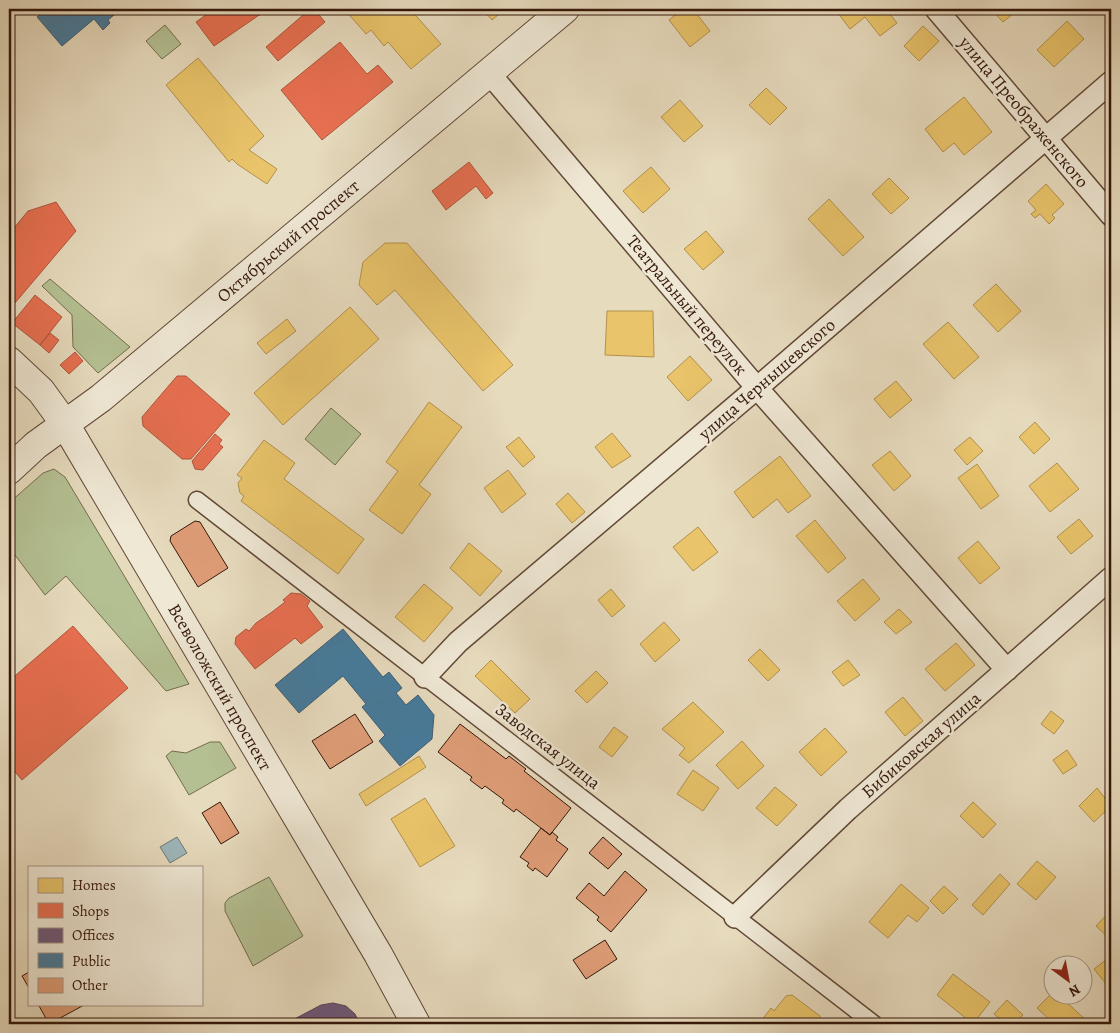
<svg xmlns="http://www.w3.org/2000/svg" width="1120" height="1033" viewBox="0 0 1120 1033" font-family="Alegreya,serif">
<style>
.green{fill:#b4c092;stroke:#746c4e}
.water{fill:#9db8bd;stroke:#737875}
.homes{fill:#e9c46a;stroke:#b3904d}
.shops{fill:#e76f51;stroke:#b1553c}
.offices{fill:#6d597a;stroke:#5c4558}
.public{fill:#457b9d;stroke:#405d71}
.building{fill:#df9d77;stroke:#34170a}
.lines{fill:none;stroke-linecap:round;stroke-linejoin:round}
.pedestrian-casing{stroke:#614837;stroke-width:19}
.minor-casing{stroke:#614837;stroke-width:24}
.tertiary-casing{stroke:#614837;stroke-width:30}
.pedestrian{stroke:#efe8d5;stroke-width:16}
.minor{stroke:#efe8d5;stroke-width:21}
.tertiary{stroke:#efe8d5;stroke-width:28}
.labels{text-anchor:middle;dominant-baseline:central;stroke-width:5;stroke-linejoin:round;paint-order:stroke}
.street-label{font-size:18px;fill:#34170a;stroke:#efe8d5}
</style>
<rect width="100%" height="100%" fill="#e7dbbe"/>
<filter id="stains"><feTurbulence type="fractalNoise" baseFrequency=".004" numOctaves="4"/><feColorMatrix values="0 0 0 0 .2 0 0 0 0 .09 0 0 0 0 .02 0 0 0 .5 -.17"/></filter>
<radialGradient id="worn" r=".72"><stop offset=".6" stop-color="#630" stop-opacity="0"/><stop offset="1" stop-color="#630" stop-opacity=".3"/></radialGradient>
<!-- green -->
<path class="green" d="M165,25L181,44L162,59L146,41Z
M50,279L130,347L98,373L73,347L72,315L42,286Z
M331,408L361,434L335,465L305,439Z
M54,469L65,477L189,684L166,691L66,576L45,595L9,547V503L43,473Z
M210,742H220L236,768L189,795L166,756L172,751L186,753Z
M269,877L303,936L253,966L225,911V903L229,898Z"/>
<!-- water -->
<path class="water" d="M177,837L187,853L170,863L160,847Z"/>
<!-- homes -->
<path class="homes" d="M344,9H410L441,44L411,69L388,42L384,46L371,30L366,34Z
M482,9H505L492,20Z
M683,9H693L710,31L690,47L669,20Z
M835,9H886L897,23L880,36L865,17L850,29Z
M991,9H1019L1003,22Z
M1067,21L1084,39L1054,67L1037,50Z
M923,26L939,41L919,61L904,46Z
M198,58L264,136L249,150L277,169L267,184L237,164L232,159L229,162L166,85Z
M766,88L787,108L770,125L749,105Z
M964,97L992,132L964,155L954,143L943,152L925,129Z
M680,100L703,126L684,142L661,117Z
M651,167L670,189L643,213L623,191Z
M889,178L909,198L891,214L872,194Z
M1046,184L1064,204L1052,215L1055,218L1049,224L1040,214L1035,218L1031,214L1036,210L1028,201Z
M829,199L864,237L843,256L808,219Z
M706,231L724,252L703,270L684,249Z
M385,243H407L513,365L483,391L395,290L377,305L359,285L363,262Z
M996,284L1021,311L998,332L973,305Z
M350,307L379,339L283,425L254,393Z
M607,311H653L654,357L605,355Z
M287,319L296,331L266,354L257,343Z
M948,322L979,357L954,379L923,344Z
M690,356L712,380L688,401L667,377Z
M896,381L912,400L890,418L874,399Z
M429,402L462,427L419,485L431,494L402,534L369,510L398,471L386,462Z
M1035,422L1050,439L1034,454L1019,437Z
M612,433L631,456L612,468L595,447Z
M519,437L535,457L523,467L506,447Z
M970,437L983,451L967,465L954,450Z
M264,440L295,463L284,479L364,539L338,574L241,501L244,496L240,493L238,483L242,478L237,475Z
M890,451L911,476L894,491L872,465Z
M780,456L811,496L788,513L777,499L753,518L734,492Z
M1057,463L1079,489L1050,512L1029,486Z
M977,464L999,496L981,509L958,478Z
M508,470L526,494L502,513L484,488Z
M568,493L585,512L572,523L556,504Z
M1079,519L1093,536L1071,554L1057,537Z
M815,520L846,558L828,573L796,536Z
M698,527L718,552L693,571L673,547Z
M978,541L1000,568L980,584L958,558Z
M469,543L502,571L480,596L450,568Z
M863,579L880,599L855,621L837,601Z
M424,584L453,608L424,642L395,617Z
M611,589L625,606L612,617L598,600Z
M899,609L912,622L896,634L884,622Z
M664,622L680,640L655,662L640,644Z
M956,643L975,665L945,691L925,669Z
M760,649L780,670L768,681L748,660Z
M491,660L530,699L515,713L475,676Z
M848,660L860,675L843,686L832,672Z
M596,671L608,683L587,703L575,691Z
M903,697L923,721L905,736L885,712Z
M693,702L724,732L689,763L679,755L685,748L662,729Z
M1051,711L1064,721L1054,734L1041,724Z
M614,727L628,737L612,757L599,747Z
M825,728L847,752L821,776L799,752Z
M742,741L764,766L738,789L716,765Z
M1067,750L1077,765L1063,774L1053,760Z
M419,756L426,767L366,806L359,794Z
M693,770L719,788L703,811L677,794Z
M775,787L797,805L777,826L756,808Z
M1097,788L1111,806L1094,822L1079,806Z
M425,798L455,846L420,867L391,819Z
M973,802L996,824L983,838L960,816Z
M1037,861L1056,877L1036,900L1017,884Z
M1000,874L1010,884L983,915L972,905Z
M901,884L929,908L917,922L908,915L888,938L869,922Z
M944,886L958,899L943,914L930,901Z
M1111,910V940L1096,926Z
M1111,956V990L1094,969Z
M953,974L990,1002L973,1024L937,995Z
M1052,993V996H1060L1090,1024H1054L1037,1008Z
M792,995L820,1016L821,1024H759L771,1008L774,1011L786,996Z
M1007,1000L1023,1015L1015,1024H1006L994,1014Z"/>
<!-- shops -->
<path class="shops" d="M214,9L219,15L227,9H268L214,46L196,22Z
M310,9H314L325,22L278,61L266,47Z
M340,42L367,74L378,65L393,82L322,140L281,90Z
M469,162L493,193L486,199L476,186L446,210L432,191Z
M56,202L76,231L9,310V234L28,211Z
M35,295L62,317L40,345L12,323Z
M50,333L59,340L49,353L40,345Z
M75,352L83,361L69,374L60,365Z
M177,376H186L230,414L191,459H182L143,426L142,417Z
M215,434L222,440L219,444L223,447L203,470L195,469L192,461Z
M291,593L301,594L310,601L307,606L323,627L301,644L295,638L255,669L235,644L236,637L246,629L249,631L256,623L272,612L285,602L283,600Z
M73,626L128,688L22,780L9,765V681Z"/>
<!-- offices -->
<path class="offices" d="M333,1003L346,1006L355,1014L360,1024H285L321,1005Z"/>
<!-- public -->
<path class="public" d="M40,9H118L120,10L108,20L110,23L103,30L94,19L62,46L37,17L43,12Z
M343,629L383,677L389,672L402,688L396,693L406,705L418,695L434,715L432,739L400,766L379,741L385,735L362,707L366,704L343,676L299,713L275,685Z"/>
<!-- building -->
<path class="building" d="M195,521L200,522L228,568L198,587L170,541L171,536Z
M355,714L373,742L330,769L312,741Z
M460,724L506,759L509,756L526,769L524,771L571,808L550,835L516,809L514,812L502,803L504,800L485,786L482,789L470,780L472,777L438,752Z
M220,802L239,833L221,844L202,813Z
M541,828L550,835L552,832L558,837L556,840L568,849L547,877L535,868L533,871L527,866L529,863L520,857Z
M603,837L622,854L608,869L589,853Z
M625,871L647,890L611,932L597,920L599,917L576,898L589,883L604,896Z
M605,940L617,959L586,979L573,960Z
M29,972V988L22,976Z
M38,1004H86L49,1024Z"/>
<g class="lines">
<defs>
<path id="pedestrian" d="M197,500L874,1024"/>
<path id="minor" d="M936,9L1111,215
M489,73L757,388L1007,670
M425,677L458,642L757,388L1111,82
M735,917L848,809L1111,578"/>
<path id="tertiary" d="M9,361L41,391L65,424L378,954L416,1024
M9,470L36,445L101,398L565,9"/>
</defs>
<!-- pedestrian casing -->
<use href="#pedestrian" class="pedestrian-casing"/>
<!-- minor casing -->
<use href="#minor" class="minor-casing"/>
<!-- tertiary casing -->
<use href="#tertiary" class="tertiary-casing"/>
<!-- pedestrian -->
<use href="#pedestrian" class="pedestrian"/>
<!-- minor -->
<use href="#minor" class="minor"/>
<!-- tertiary -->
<use href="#tertiary" class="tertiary"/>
</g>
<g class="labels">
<!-- street labels -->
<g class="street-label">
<text transform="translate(1024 112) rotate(50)">улица Преображенского</text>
<text transform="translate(288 241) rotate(-40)">Октябрьский проспект</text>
<text transform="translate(687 305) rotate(50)">Театральный переулок</text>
<text transform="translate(767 379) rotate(-41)">улица Чернышевского</text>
<text transform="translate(220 687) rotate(60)">Всеволожский проспект</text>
<text transform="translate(921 745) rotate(-41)">Бибиковская улица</text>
<text transform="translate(548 746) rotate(38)">Заводская улица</text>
</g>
</g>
<!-- margin -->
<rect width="1120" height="1033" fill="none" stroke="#e7dbbe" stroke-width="30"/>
<rect x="10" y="10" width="1100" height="1013" fill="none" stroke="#34170a" stroke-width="2.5"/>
<rect x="15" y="15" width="1090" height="1003" fill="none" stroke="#34170a"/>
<!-- legend -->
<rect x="28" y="866" width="175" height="140" fill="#efe8d5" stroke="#a49484"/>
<rect x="38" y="878" width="25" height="15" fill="#e9c46a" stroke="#a49484"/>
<text x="72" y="890" font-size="15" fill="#34170a">Homes</text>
<rect x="38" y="903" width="25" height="15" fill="#e76f51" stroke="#a49484"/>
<text x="72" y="916" font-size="15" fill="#34170a">Shops</text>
<rect x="38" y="928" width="25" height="15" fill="#6d597a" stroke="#a49484"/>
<text x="72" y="940" font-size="15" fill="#34170a">Offices</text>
<rect x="38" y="953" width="25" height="15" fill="#457b9d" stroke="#a49484"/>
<text x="72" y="966" font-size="15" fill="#34170a">Public</text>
<rect x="38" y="978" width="25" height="15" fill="#df9d77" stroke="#a49484"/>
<text x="72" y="990" font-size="15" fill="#34170a">Other</text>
<!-- north arrow -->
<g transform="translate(1068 980) rotate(148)"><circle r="24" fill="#efe8d5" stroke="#a49484"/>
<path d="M0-4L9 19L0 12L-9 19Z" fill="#8f2418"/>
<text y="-8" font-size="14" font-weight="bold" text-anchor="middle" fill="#34170a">N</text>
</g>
<rect width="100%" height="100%" filter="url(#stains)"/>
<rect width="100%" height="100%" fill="url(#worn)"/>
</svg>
